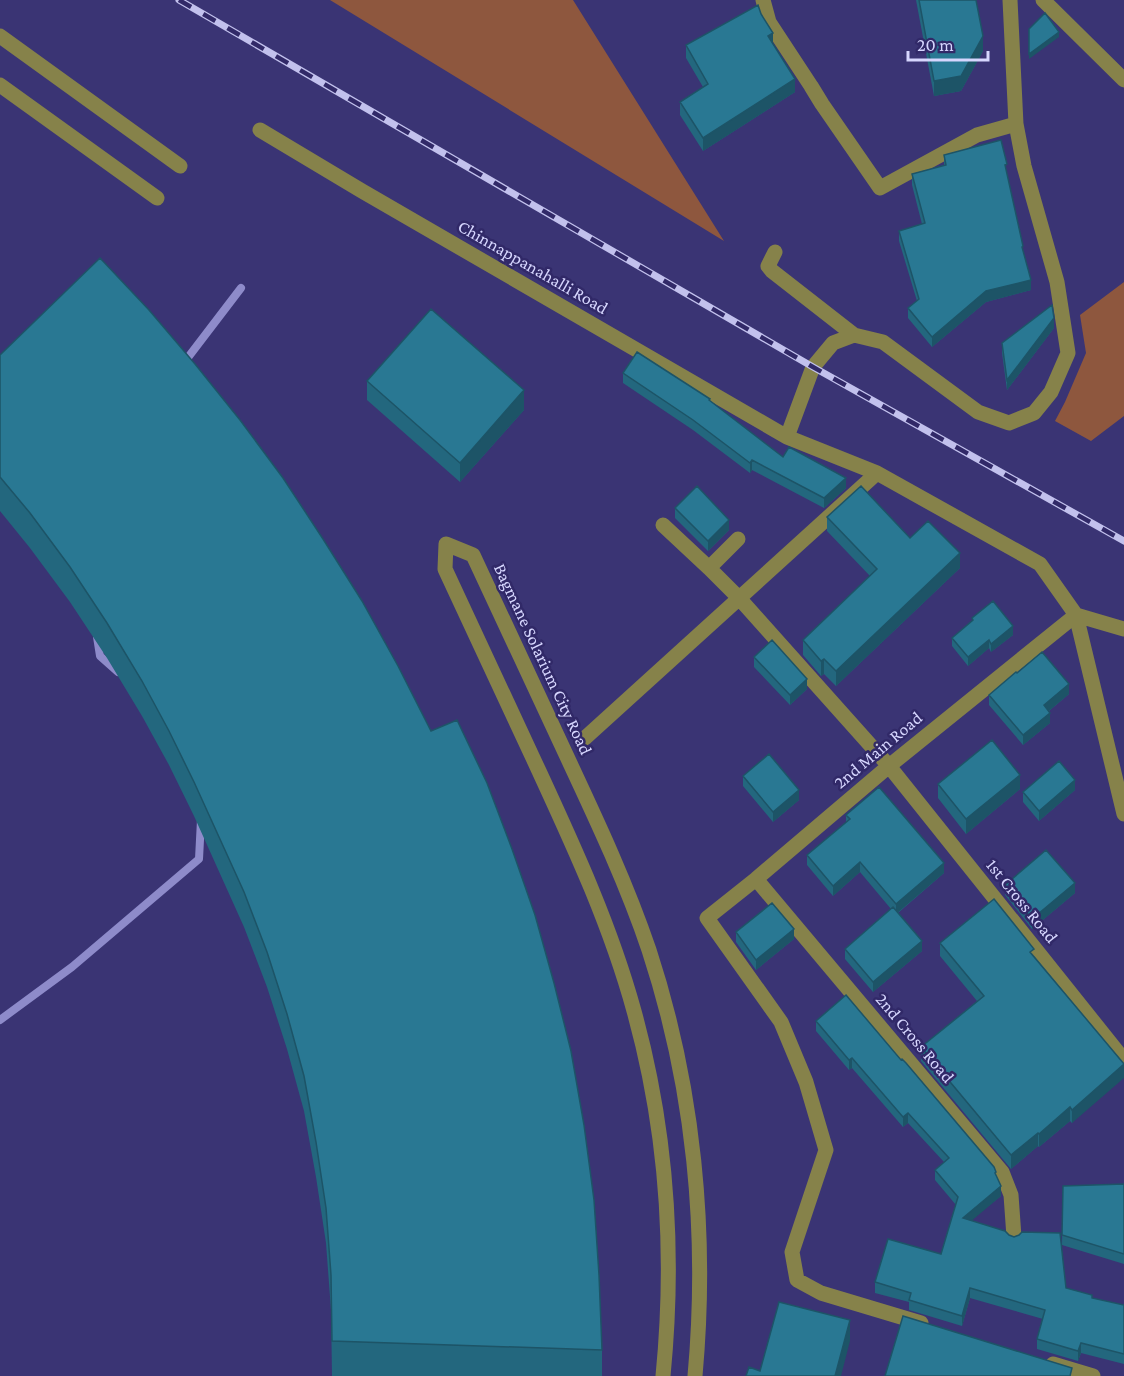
<svg xmlns="http://www.w3.org/2000/svg" width="1124" height="1376" viewBox="0 0 1124 1376" font-family="'Crimson Pro',serif">
<style>
.green{fill:#8e573e}
.lines{fill:none;stroke-linecap:round;stroke-linejoin:round}
.stream{stroke:#8e8bca;stroke-width:8}
.minor{stroke:#86824a;stroke-width:15}
.rail-casing{stroke:#c2c1ed;stroke-width:7}
.rail{stroke:#312968;stroke-width:4.5;stroke-dasharray:14;stroke-linecap:butt}
.wall{fill:#23677e}
.shaded-wall{fill:#1d5467}
.building{fill:#297893;stroke:#1d5467;stroke-width:1.5}
.labels{text-anchor:middle;dominant-baseline:central;stroke-width:5;stroke-linejoin:round;paint-order:stroke}
.street-label{font-size:18px;fill:#d6d6fe;stroke:#312968}
</style>
<rect width="100%" height="100%" fill="#3a3474"/>
<!-- green -->
<path class="green" d="M330,0H573L724,241Z
M1124,282V416L1091,441L1055,421L1065,402L1086,353L1080,315Z"/>
<g class="lines">
<!-- stream -->
<path class="stream" d="M183,364L241,288
M97,637L100,656L118,672
M0,1020L72,967L199,859L201,820"/>
<!-- minor -->
<path class="minor" d="M763,0L769,22L811,86L822,104L880,188L977,135L1016,124
M1043,0L1124,80
M0,36L180,166
M0,85L157,198
M260,130L362,191L787,437L877,473L1040,564L1076,615L1124,814
M775,252L768,266L772,271L854,335
M787,437L813,367L833,343L854,335L883,342L978,412L1009,423L1034,413L1051,392L1068,353L1057,282L1024,166L1016,124L1010,0
M663,525L709,568L739,598L889,766L1124,1060
M709,568L738,539
M585,738L877,473
M756,879L1002,1172L1011,1195L1014,1237
M921,1323L821,1293L797,1280L792,1252L826,1150L806,1082L781,1022L707,918L756,879L889,766L1076,615L1124,629
M1053,1364L1093,1376
M663,1376C675,1254 667,1130 634,1011C611,927 575,849 539,771C508,703 476,636 445,569L446,544L473,555C505,624 537,693 569,761C598,823 627,885 649,950C694,1087 708,1233 695,1376"/>
<defs>
<path id="rail" d="M179,0L813,367L1124,541"/>
</defs>
<!-- rail casing -->
<use href="#rail" class="rail-casing"/>
<!-- rail -->
<use href="#rail" class="rail"/>
</g>
<!-- wall -->
<path class="wall" d="M916,0H976L983,51L961,91L934,96Z
M761,14L773,45L795,92L703,151L680,115V102L703,87L686,58V45Z
M944,155L1007,174L1031,290L986,302L932,347L908,318V308L917,301L899,241V231L922,224L912,185V174L944,165Z
M1054,328L1007,390L1002,353V343Z
M0,355L602,1350V1376H332L331,1310L326,1243L316,1177L304,1111L287,1049L267,987L244,927L194,816L169,765L142,716L107,658L70,602L30,548L0,511Z
M623,373L783,457L846,488L824,508L752,470L750,473L693,430L623,383Z
M367,381L524,410L460,482L367,400Z
M675,508L729,530L708,551L675,518Z
M827,517L910,538L960,568L836,686L824,674L821,676L803,655V640L870,576L827,531Z
M972,618L1013,635L991,652L989,648L968,666L952,646V638L972,621Z
M754,657L807,689L790,705L754,667Z
M1017,673L1069,694L1049,711L1050,723L1023,745L989,705V695Z
M743,776L799,800L773,822L743,786Z
M938,784L1020,789L966,834L938,798Z
M1075,790L1039,821L1023,802V792Z
M846,815L944,873L898,913L922,951L873,992L845,959V949L891,909L860,872L833,896L807,865V855L846,822Z
M1005,885L1075,893L1032,929L1005,895Z
M736,932L794,939L756,970L736,942Z
M940,943L1034,956L1124,1064L1072,1123L1070,1121L1039,1147L1038,1146L1011,1169L921,1061V1047L977,1001L940,956Z
M816,1021L996,1175L1001,1196L971,1220L1009,1235L1066,1288L1092,1298L1124,1305V1364L1081,1353L1078,1361L1037,1349V1339L1043,1319L970,1298L962,1326L909,1310V1302L875,1293V1282L941,1254L956,1205L935,1180V1170L944,1162L908,1123L903,1127L852,1068L849,1070L816,1031Z
M1124,1184V1264L1062,1245L1063,1186Z"/>
<!-- shaded-wall -->
<path class="shaded-wall" d="M1059,32V37L1029,59V54Z
M773,33V46L768,36Z
M983,36V51L961,91L934,96V81Z
M795,79V92L703,151V138Z
M1031,280V290L986,302L932,347V337L986,291Z
M1054,318V328L1007,390V380Z
M524,390V410L460,482V463Z
M752,460V470L750,473V463Z
M846,478V488L824,508V498Z
M729,520V530L708,551V541Z
M960,553V568L836,686V671Z
M1013,626V635L991,652V644Z
M989,640V648L968,666V657Z
M824,659V674L821,676V661Z
M807,679V689L790,705V695Z
M1069,684V694L1044,715V705Z
M1050,713V723L1023,745V735Z
M1020,775V789L966,834V819Z
M1075,780V790L1039,821V811Z
M799,790V800L773,822V812Z
M860,862V872L833,896V886Z
M944,863V873L896,914V904Z
M1075,883V893L1032,929V919Z
M794,929V939L756,970V960Z
M922,941V951L873,992V982Z
M852,1058V1068L849,1070V1060Z
M1124,1064V1078L1072,1123V1110Z
M1070,1107V1121L1039,1147V1134Z
M908,1113V1123L903,1127V1117Z
M1038,1133V1146L1011,1169V1155Z
M1001,1186V1196L963,1228V1218Z
M970,1288V1298L962,1326V1316Z
M850,1320V1341L841,1376H835Z
M1081,1343V1353L1078,1361V1351Z"/>
<!-- building -->
<path class="building" d="M919,0H976L983,36L961,76L934,81Z
M758,5L761,14L773,33L768,36L795,79L703,138L680,102L708,84L686,45Z
M1045,13L1059,32L1029,54V29Z
M1001,140L1007,164L1005,165L1023,246L1022,247L1031,280L986,291L932,337L908,308L919,299L899,231L925,223L912,174L946,165L944,155Z
M100,258L149,310L195,364L240,420L283,478L323,539L362,601L398,666L431,731L457,720L487,783L512,849L535,915L554,983L571,1051L584,1125L594,1200L599,1275L602,1350L332,1341L331,1275L326,1208L316,1142L304,1076L287,1014L267,952L244,892L194,782L169,731L142,681L107,623L70,567L30,513L0,477V355Z
M1052,305L1054,318L1007,380L1002,343Z
M431,309L524,390L460,463L367,381Z
M637,352L710,399L709,400L783,457L789,447L846,478L824,498L752,460L750,463L693,420L623,373Z
M697,486L729,520L708,541L675,508Z
M861,486L910,538L928,521L960,553L836,671L824,659L821,661L803,640L877,569L827,517Z
M993,601L1013,626L991,644L989,640L968,657L952,638L973,620L972,618Z
M772,640L807,679L790,695L754,657Z
M1042,652L1069,684L1044,705L1050,713L1023,735L989,695L1016,672L1017,673Z
M992,740L1020,775L966,819L938,784Z
M769,754L799,790L773,812L743,776Z
M1059,761L1075,780L1039,811L1023,792Z
M879,787L944,863L896,904L860,862L833,886L807,855L850,819L846,815Z
M1046,850L1075,883L1032,919L1005,885Z
M994,899L1034,949L1030,952L1124,1064L1072,1110L1070,1107L1039,1134L1038,1133L1011,1155L921,1047L984,996L940,943Z
M772,903L794,929L756,960L736,932Z
M893,907L922,941L873,982L845,949Z
M846,995L901,1060L902,1059L906,1063L994,1167L996,1172L995,1173L1001,1186L963,1218L1005,1231L1009,1235L1014,1237L1019,1235L1022,1232L1060,1233L1066,1288L1092,1295V1298L1124,1305V1354L1081,1343L1078,1351L1037,1339L1045,1310L970,1288L962,1316L909,1300L911,1293L875,1282L888,1239L941,1254L958,1197L935,1170L949,1158L908,1113L903,1117L852,1058L849,1060L816,1021Z
M1124,1184V1254L1062,1235L1063,1186Z
M779,1302L850,1320L835,1376H746L749,1367L760,1371Z
M903,1316L1072,1368L1070,1376H885Z"/>
<g class="labels">
<!-- street labels -->
<g class="street-label">
<text transform="translate(533 267) rotate(30)">Chinnappanahalli Road</text>
<text transform="translate(543 659) rotate(65)">Bagmane Solarium City Road</text>
<text transform="translate(878 750) rotate(-40)">2nd Main Road</text>
<text transform="translate(1022 901) rotate(51)">1st Cross Road</text>
<text transform="translate(915 1038) rotate(50)">2nd Cross Road</text>
</g>
</g>
<!-- scale -->
<path d="M908 51v9h80v-9" fill="none" stroke="#d6d6fe" stroke-width="3"/>
<text x="917" y="51" font-size="18" fill="#d6d6fe" stroke="#312968" stroke-width="4.5" paint-order="stroke">20 m</text>
</svg>
